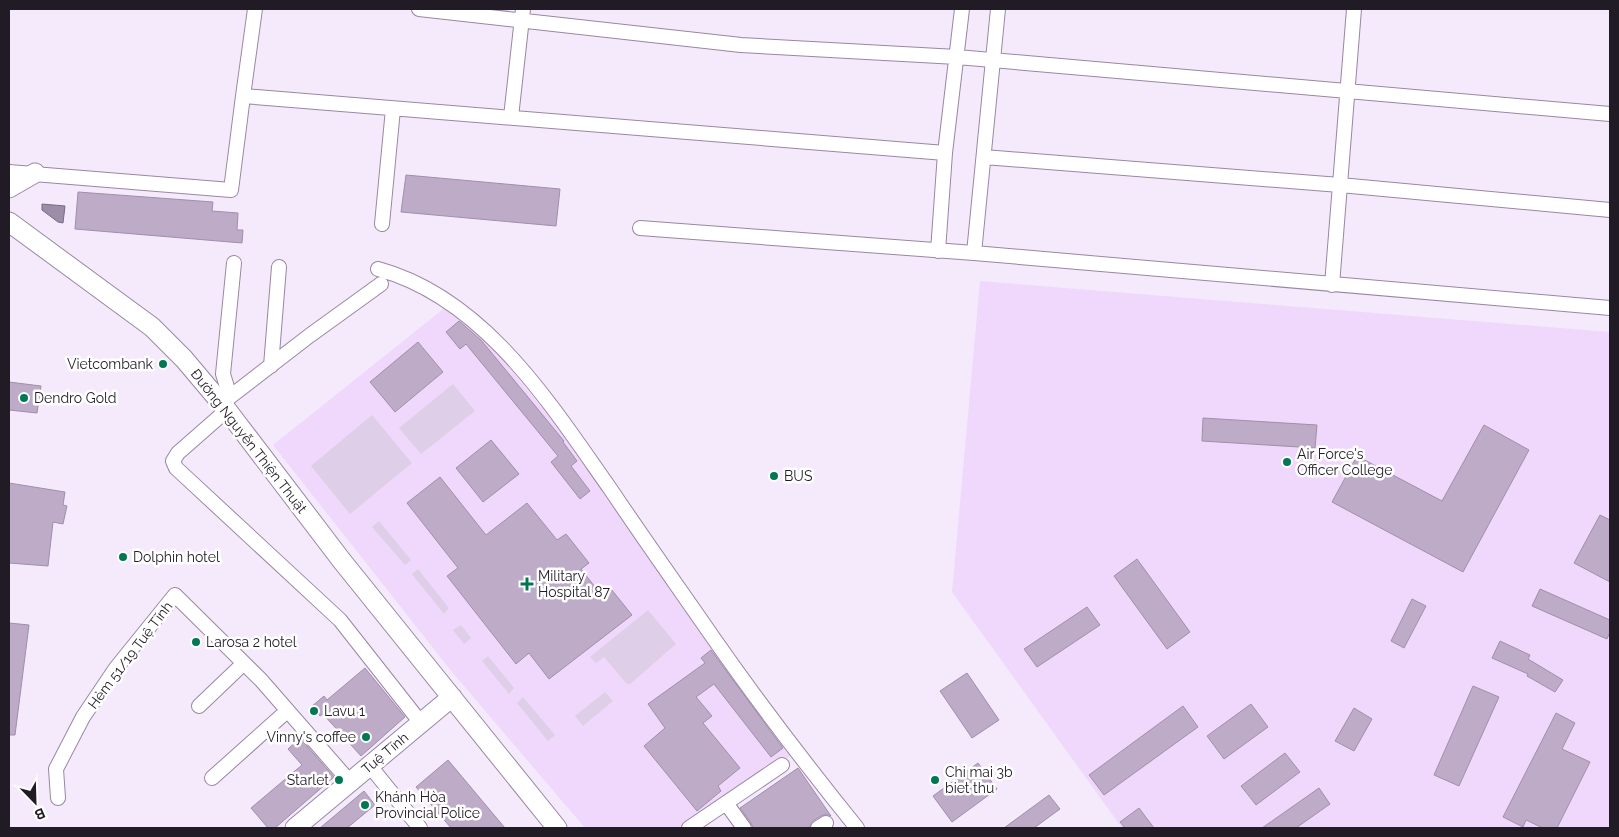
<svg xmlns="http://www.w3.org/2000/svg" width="1619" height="837" viewBox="0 0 1619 837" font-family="Raleway,sans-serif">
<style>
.built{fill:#efd8fc}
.green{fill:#decee7}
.water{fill:#9e8da8;stroke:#786b81}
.building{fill:#bdabc7;stroke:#a08faa}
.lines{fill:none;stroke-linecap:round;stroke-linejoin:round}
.street-casing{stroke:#9987a2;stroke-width:16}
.secondary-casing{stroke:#9987a2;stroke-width:21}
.street{stroke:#fff;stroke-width:14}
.secondary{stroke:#fff;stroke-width:19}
.poi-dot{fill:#027753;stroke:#fff;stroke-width:2}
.labels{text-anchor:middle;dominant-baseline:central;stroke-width:5;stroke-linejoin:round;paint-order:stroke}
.poi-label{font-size:14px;fill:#211b25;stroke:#fff;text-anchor:start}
.street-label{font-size:14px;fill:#211b25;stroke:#fff}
</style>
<rect width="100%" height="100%" fill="#f5eafc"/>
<!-- built -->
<path class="built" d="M980,281L1610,332V828H1122L952,592Z
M447,306L463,318L494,349L553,421L636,534L792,755L682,828H585L452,672L273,445Z"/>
<!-- green -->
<path class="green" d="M453,384L475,411L421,454L399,428Z
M372,415L412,463L350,514L311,466Z
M379,521L411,560L405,565L372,527Z
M418,569L449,608L444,614L412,574Z
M648,610L676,644L630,684L626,683L604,657L596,663L590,657Z
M461,625L471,638L464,644L453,630Z
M488,656L514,688L509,694L482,661Z
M605,692L613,701L583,726L575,716Z
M523,697L555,735L548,741L517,703Z"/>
<!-- water -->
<path class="water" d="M42,204L65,206L63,223L58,222L42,210Z"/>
<!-- building -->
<path class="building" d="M406,175L560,189L556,226L401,212Z
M78,192L213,202L212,211L238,213L237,230H243L242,243L75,229Z
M459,321L481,340L564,441L563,442L577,461L571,466L590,491L580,499L551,462L558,456L466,344L460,349L446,332Z
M418,342L443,372L395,412L370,382Z
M9,382L41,386L37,413L9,410Z
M1203,418L1317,425L1315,448L1202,441Z
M1484,425L1529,450L1463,572L1332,502L1357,456L1442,501Z
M491,440L519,474L483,502L456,468Z
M440,477L486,535L527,503L557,540L566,534L589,563L581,569L602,596L611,589L632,615L549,679L529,653L516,664L447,576L458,568L407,503Z
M9,483L65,492L63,505L67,506L63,524L53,522L48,566L9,563Z
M1600,515L1610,520V582L1574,563Z
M1137,559L1190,632L1167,649L1114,576Z
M1540,589L1610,620V632L1607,639L1532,606Z
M1412,599L1426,606L1404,648L1391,641Z
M1087,607L1100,625L1037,667L1024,649Z
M9,623L29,625L15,735H9Z
M1500,641L1530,655L1528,659L1563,680L1555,692L1527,676L1528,674L1492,658Z
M711,650L783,748L771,757L714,684L696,697L712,716L703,723L740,768L718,786L721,791L697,811L644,746L665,728L648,704L705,663L701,658Z
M365,668L405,717L361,756L323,714L320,716L311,707L324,696L327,700Z
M967,673L999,720L972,738L940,691Z
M1473,686L1499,697L1459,786L1434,775Z
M1251,704L1268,727L1224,759L1207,736Z
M1183,706L1198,727L1104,795L1089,775Z
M1354,708L1372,719L1354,751L1335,741Z
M1556,713L1575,723L1562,749L1590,762L1557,828H1543L1526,820L1523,827L1503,817Z
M300,738L334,777L275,828H268L251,808L302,765L288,749Z
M1285,753L1300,772L1256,805L1241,786Z
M448,760L505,828H451L416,787Z
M978,763L997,789L952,822L933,796Z
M798,768L831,816L826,814L821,816L813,821L809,828H753L751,823L740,808Z
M1319,788L1330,804L1296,828H1262Z
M364,791L375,805L347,828H320Z
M1049,795L1060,809L1034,828H1004Z
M1139,808L1154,828H1125L1120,822Z"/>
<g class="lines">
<defs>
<path id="street" d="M255,9L243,96L945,153
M419,9L741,45L957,57L1610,114
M511,117L523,9
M984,157L1340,185L1610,210
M9,172L231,190L243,96
M382,224L393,109
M640,228L974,253L1610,308
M938,251L945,153L962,9
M974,253L998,9
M378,269C485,298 551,405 611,490C644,539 678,587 712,636C758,702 807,766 857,828
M1332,285L1354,9
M271,366L279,267
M230,397L223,374L234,263
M222,403L309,336L381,284
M227,410L178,453L173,461L176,468L340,620L421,723
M199,706L244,663
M370,766L420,828
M212,778L287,711
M58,798L56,769L83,717L116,668L175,595L261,680L350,782
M726,803L744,828
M689,828L782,765
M818,828L826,823"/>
<path id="secondary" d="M9,188L35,173
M9,222L152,327L184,359L227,410L342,561L557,828
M295,828L452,697"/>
</defs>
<!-- street casing -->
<use href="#street" class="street-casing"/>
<!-- secondary casing -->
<use href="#secondary" class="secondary-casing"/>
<!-- street -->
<use href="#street" class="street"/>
<!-- secondary -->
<use href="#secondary" class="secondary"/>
</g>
<!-- markers -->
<g class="poi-dot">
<circle cx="163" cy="364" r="5"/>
<circle cx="24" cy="398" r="5"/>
<circle cx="1287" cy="462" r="5"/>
<circle cx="774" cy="476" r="5"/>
<circle cx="123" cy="557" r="5"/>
<path d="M524.5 576.5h5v5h5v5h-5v5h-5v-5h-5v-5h5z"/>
<circle cx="196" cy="642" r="5"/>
<circle cx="314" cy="711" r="5"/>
<circle cx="366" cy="737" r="5"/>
<circle cx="339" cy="780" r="5"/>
<circle cx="935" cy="780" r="5"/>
<circle cx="365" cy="805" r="5"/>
</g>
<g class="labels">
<!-- poi labels -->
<g class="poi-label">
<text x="153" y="364" text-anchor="end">Vietcombank</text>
<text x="34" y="398">Dendro Gold</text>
<text x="1297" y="454">Air Force's<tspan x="1297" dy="16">Officer College</tspan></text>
<text x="784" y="476">BUS</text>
<text x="133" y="557">Dolphin hotel</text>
<text x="538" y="576">Military<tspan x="538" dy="16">Hospital 87</tspan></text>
<text x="206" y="642">Larosa 2 hotel</text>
<text x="324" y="711">Lavu 1</text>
<text x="356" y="737" text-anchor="end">Vinny's coffee</text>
<text x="945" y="772">Chi mai 3b<tspan x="945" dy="16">biet thu</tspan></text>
<text x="329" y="780" text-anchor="end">Starlet</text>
<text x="375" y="797">Khánh Hòa<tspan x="375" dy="16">Provincial Police</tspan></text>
</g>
<!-- street labels -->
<g class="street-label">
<text transform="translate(249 441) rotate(52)">Đường Nguyễn Thiện Thuật</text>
<text transform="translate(130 655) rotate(-53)">Hẻm 51/19 Tuệ Tĩnh</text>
<text transform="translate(385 753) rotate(-40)">Tuệ Tĩnh</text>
</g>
</g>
<!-- border -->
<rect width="1619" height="837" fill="none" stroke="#211b25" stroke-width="20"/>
<!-- north arrow -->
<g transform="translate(35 802) rotate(157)" stroke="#ffffff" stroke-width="4" paint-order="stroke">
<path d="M0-4L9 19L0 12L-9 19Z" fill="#211b25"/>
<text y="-8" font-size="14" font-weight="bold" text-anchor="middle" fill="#211b25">B</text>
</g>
</svg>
